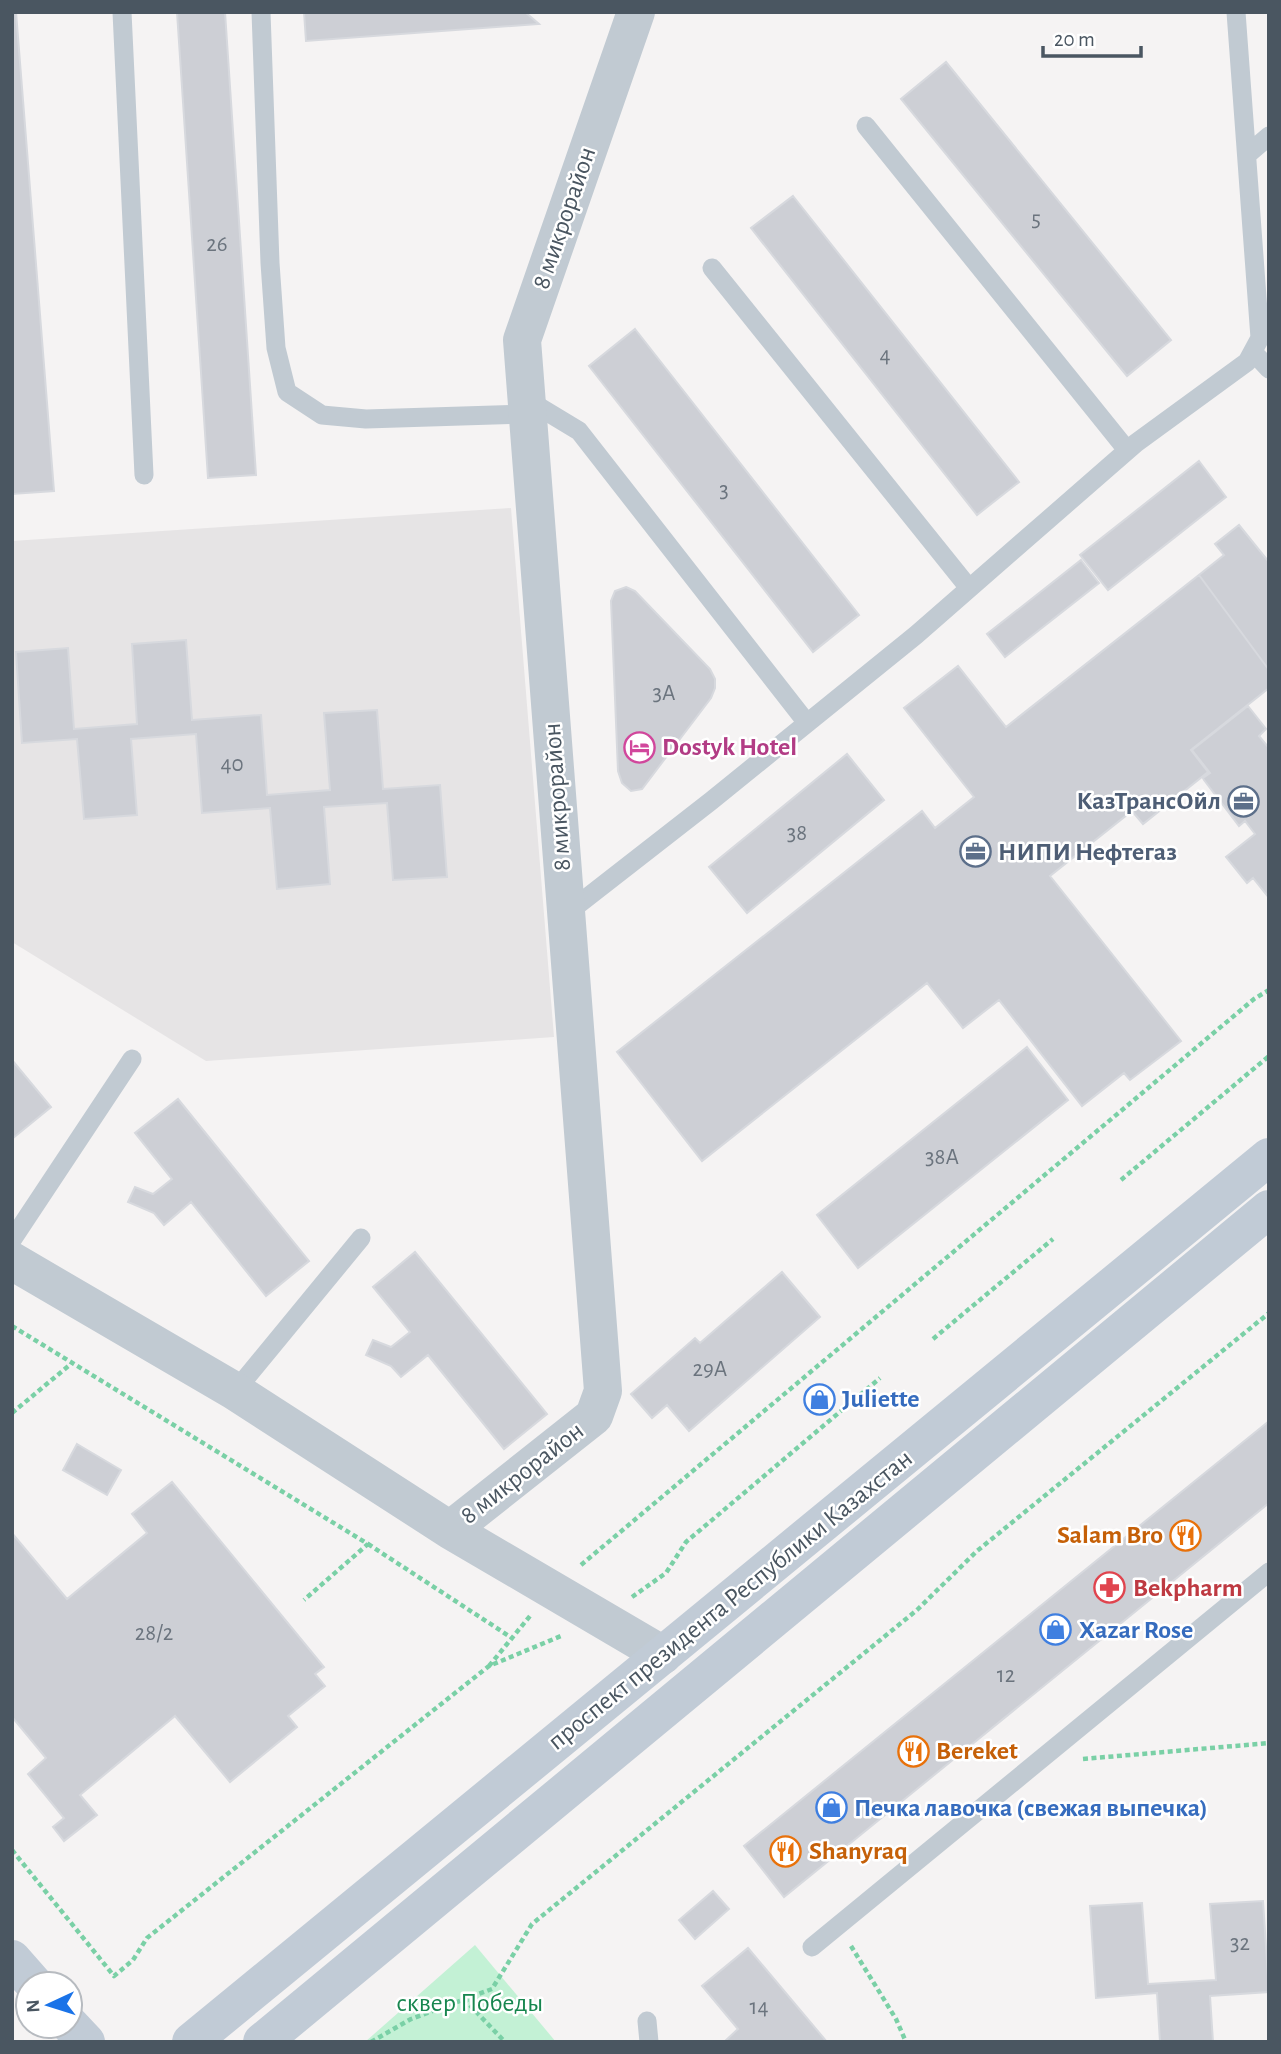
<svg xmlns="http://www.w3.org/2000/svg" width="1281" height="2054" viewBox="0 0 1281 2054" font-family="'Alegreya Sans',sans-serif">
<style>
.education{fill:#e6e4e5}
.green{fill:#c3f1d5}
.building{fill:#cdcfd5;stroke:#d7d9de;stroke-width:2}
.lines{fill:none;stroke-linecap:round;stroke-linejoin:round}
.path{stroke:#7ad0a6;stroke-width:4.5;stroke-dasharray:5 3.5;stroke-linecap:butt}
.lane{stroke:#c1cad2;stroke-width:19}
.street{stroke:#c1cad2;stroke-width:38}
.secondary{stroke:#c1cbd6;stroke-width:38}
.labels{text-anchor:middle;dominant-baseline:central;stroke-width:5;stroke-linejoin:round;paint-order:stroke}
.number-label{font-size:23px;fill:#6b747e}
.street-label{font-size:26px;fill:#4a5661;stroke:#fff}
.hotel-label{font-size:26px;font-weight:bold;fill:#b23c85;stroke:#fff;text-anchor:start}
.service-label{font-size:26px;font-weight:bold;fill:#4e5e75;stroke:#fff;text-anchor:end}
.shop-label{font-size:26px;font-weight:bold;fill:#366cbe;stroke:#fff;text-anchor:start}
.food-label{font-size:26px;font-weight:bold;fill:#c56008;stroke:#fff;text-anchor:start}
.health-label{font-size:26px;font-weight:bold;fill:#be3a42;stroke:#fff;text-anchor:start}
.park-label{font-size:26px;fill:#17864f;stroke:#fff}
</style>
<rect width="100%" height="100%" fill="#f5f3f3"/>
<!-- education -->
<path class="education" d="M511,508L554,1037L206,1061L12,942V541Z"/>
<!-- green -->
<path class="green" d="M475,1945L556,2042H365Z"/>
<!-- building -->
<path class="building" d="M12,12H16L54,491L12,494Z
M177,12H225L256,475L208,478Z
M304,12H525L539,24L306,41Z
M946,62L1171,340L1127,376L901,99Z
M793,196L1019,482L977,515L751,228Z
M635,329L859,615L813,652L589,366Z
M1199,461L1226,497L1108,590L1080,555Z
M1239,525L1269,562V670L1199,575L1224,555L1215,544Z
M1081,560L1099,583L1005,657L987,634Z
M1199,575L1269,670V688L1191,750L1208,772L1143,824L1132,811L1050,876L1181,1041L1130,1080L1124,1073L1082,1106L999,1000L963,1028L927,983L702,1161L617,1052L922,811L935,828L974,797L904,708L958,666L1006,727Z
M626,587L635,591L710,669L715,679V688L711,698L642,789L631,791L622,783L618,771L611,601L615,591Z
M186,640L192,720L261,715L267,795L330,790L324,713L377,710L383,789L440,785L447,877L393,880L387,803L324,807L330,884L277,889L270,808L202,813L196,734L131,739L137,815L84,819L77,739L22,743L16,652L68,648L74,729L137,724L132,644Z
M1248,706L1266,729L1259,736L1269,748V898L1253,878L1247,883L1226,857L1255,834L1245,821L1239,826L1204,780L1203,778L1210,773L1192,750Z
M847,754L884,800L747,913L709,867Z
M1027,1047L1068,1100L858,1268L817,1215Z
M12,1060L51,1107L12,1139Z
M178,1099L309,1261L266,1296L191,1202L164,1225L154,1213L128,1202L135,1187L153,1194L172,1179L135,1133Z
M415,1252L547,1414L504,1449L428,1355L401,1377L391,1366L366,1355L373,1340L391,1347L410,1332L373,1287Z
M782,1272L820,1317L689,1431L667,1405L652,1418L631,1394L695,1338L700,1343Z
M1269,1421V1503L784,1897L744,1846Z
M77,1444L121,1470L107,1495L63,1470Z
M172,1482L324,1667L315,1674L325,1686L288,1716L297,1727L230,1782L175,1716L80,1795L97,1815L64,1841L53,1827L64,1818L28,1774L46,1758L12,1717V1533L67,1599L147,1533L132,1514Z
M713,1891L729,1909L695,1939L679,1920Z
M1263,1901L1269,1992L1210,1996L1213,2042H1160L1157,1993L1096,1998L1090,1906L1142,1903L1148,1984L1216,1980L1210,1904Z
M748,1948L827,2042H724L738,2029L702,1986Z"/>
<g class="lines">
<!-- path -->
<path class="path" d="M1121,1180L1269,1056
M12,1326L368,1544L304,1600
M933,1339L1053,1239
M12,1413L72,1363
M368,1544L512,1638
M581,1565L1254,999L1269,990
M632,1597L666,1573L686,1542L880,1378
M489,1666L530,1616
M1083,1759L1269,1743
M12,1850L114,1976L133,1960L147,1938L489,1666L561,1636
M851,1946L896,2019L906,2042
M464,1999L505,2042
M371,2042L411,2019L492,1989L532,1924L917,1610L977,1551L1269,1313"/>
<!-- lane -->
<path class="lane" d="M122,12L144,475
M261,12L270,263L276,348L287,392L322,415L366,419L527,414
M866,126L1127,450
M1248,154L1269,136
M712,268L969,588
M1253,352L1269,369
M526,399L579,431L807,723
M566,914L711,801L916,635L1136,443L1247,362L1260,338L1236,12
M12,1240L132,1059
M233,1390H236L361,1238
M812,1947L1269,1572
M647,2021L649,2042"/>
<!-- street -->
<path class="street" d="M12,1261L233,1390L450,1530L663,1655
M450,1530L594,1416L603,1391L522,340L636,12"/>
<!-- secondary -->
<path class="secondary" d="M12,1959L34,1984
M70,2025L86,2042
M191,2042L1269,1157
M262,2042L1269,1209"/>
</g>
<!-- icons -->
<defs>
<symbol id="hotel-ring" viewBox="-11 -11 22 22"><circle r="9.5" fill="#fff" stroke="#d1479c" stroke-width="1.5"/><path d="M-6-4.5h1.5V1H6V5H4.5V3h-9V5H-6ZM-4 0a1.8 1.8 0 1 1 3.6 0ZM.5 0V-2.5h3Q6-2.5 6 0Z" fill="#d1479c"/></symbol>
<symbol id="office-ring" viewBox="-11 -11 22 22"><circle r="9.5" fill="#fff" stroke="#5c6f8a" stroke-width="1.5"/><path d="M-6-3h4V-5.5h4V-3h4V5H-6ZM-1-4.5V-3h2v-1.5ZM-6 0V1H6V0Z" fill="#5c6f8a"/></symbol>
<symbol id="shop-ring" viewBox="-11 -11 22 22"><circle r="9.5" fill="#fff" stroke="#3f7fe0" stroke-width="1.5"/><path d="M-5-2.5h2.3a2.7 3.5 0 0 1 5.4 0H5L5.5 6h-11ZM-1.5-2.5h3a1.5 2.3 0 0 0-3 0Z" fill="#3f7fe0"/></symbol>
<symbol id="restaurant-ring" viewBox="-11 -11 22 22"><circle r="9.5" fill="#fff" stroke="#e8710a" stroke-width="1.5"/><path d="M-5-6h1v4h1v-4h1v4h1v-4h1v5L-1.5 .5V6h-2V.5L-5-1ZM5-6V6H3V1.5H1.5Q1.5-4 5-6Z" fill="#e8710a"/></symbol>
<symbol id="pharmacy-ring" viewBox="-11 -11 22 22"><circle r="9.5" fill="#fff" stroke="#e0444e" stroke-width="1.5"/><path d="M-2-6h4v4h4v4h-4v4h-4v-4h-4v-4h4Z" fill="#e0444e"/></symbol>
</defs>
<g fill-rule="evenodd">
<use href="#hotel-ring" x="622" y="730" width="35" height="35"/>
<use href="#office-ring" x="1226" y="784" width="35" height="35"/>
<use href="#office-ring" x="958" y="834" width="35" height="35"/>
<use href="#shop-ring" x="802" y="1382" width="35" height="35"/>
<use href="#restaurant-ring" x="1168" y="1518" width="35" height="35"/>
<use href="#pharmacy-ring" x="1092" y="1570" width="35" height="35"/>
<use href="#shop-ring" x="1038" y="1612" width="35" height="35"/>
<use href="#restaurant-ring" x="896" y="1734" width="35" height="35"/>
<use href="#shop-ring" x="814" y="1790" width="35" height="35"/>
<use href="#restaurant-ring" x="768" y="1834" width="35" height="35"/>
</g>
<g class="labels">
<!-- number labels -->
<g class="number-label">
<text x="1036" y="219">5</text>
<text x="217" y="244">26</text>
<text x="885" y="355">4</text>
<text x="724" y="490">3</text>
<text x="664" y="693">3А</text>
<text x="232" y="764">40</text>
<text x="797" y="833">38</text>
<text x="942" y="1157">38А</text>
<text x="710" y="1369">29А</text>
<text x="154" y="1633">28/2</text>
<text x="1006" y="1675">12</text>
<text x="1240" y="1943">32</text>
<text x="759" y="2007">14</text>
</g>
<!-- street labels -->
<g class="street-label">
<text transform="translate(564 218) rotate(-71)">8 микрорайон</text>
<text transform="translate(557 797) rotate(-94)">8 микрорайон</text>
<text transform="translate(522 1473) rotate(-38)">8 микрорайон</text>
<text transform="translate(730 1600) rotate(-39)">проспект президента Республики Казахстан</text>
</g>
<!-- hotel labels -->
<g class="hotel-label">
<text x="662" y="747">Dostyk Hotel</text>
</g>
<!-- service labels -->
<g class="service-label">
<text x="1221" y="801">КазТрансОйл</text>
<text x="998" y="852" text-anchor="start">НИПИ Нефтегаз</text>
</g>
<!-- shop labels -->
<g class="shop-label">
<text x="842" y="1399">Juliette</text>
<text x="1079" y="1630">Xazar Rose</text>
<text x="854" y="1808">Печка лавочка (свежая выпечка)</text>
</g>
<!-- food labels -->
<g class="food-label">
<text x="1163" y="1535" text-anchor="end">Salam Bro</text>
<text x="936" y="1751">Bereket</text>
<text x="809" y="1851">Shanyraq</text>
</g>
<!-- health labels -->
<g class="health-label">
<text x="1133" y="1588">Bekpharm</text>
</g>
<!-- park labels -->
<g class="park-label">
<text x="470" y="2003">сквер Победы</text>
</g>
</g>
<!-- border -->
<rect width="1281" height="2054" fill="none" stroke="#4a5661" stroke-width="28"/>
<!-- north arrow -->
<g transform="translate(49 2005) rotate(266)"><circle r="33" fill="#ffffff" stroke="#b7bbc0" stroke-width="2"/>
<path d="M0-5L12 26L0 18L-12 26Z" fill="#1a73e8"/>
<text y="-10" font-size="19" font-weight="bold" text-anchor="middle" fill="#4a5661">N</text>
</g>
<!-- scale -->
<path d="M1043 46v10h98v-10" fill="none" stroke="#4a5661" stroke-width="3.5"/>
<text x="1054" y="46" font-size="21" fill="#4a5661" stroke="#ffffff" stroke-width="5" paint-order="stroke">20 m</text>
</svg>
